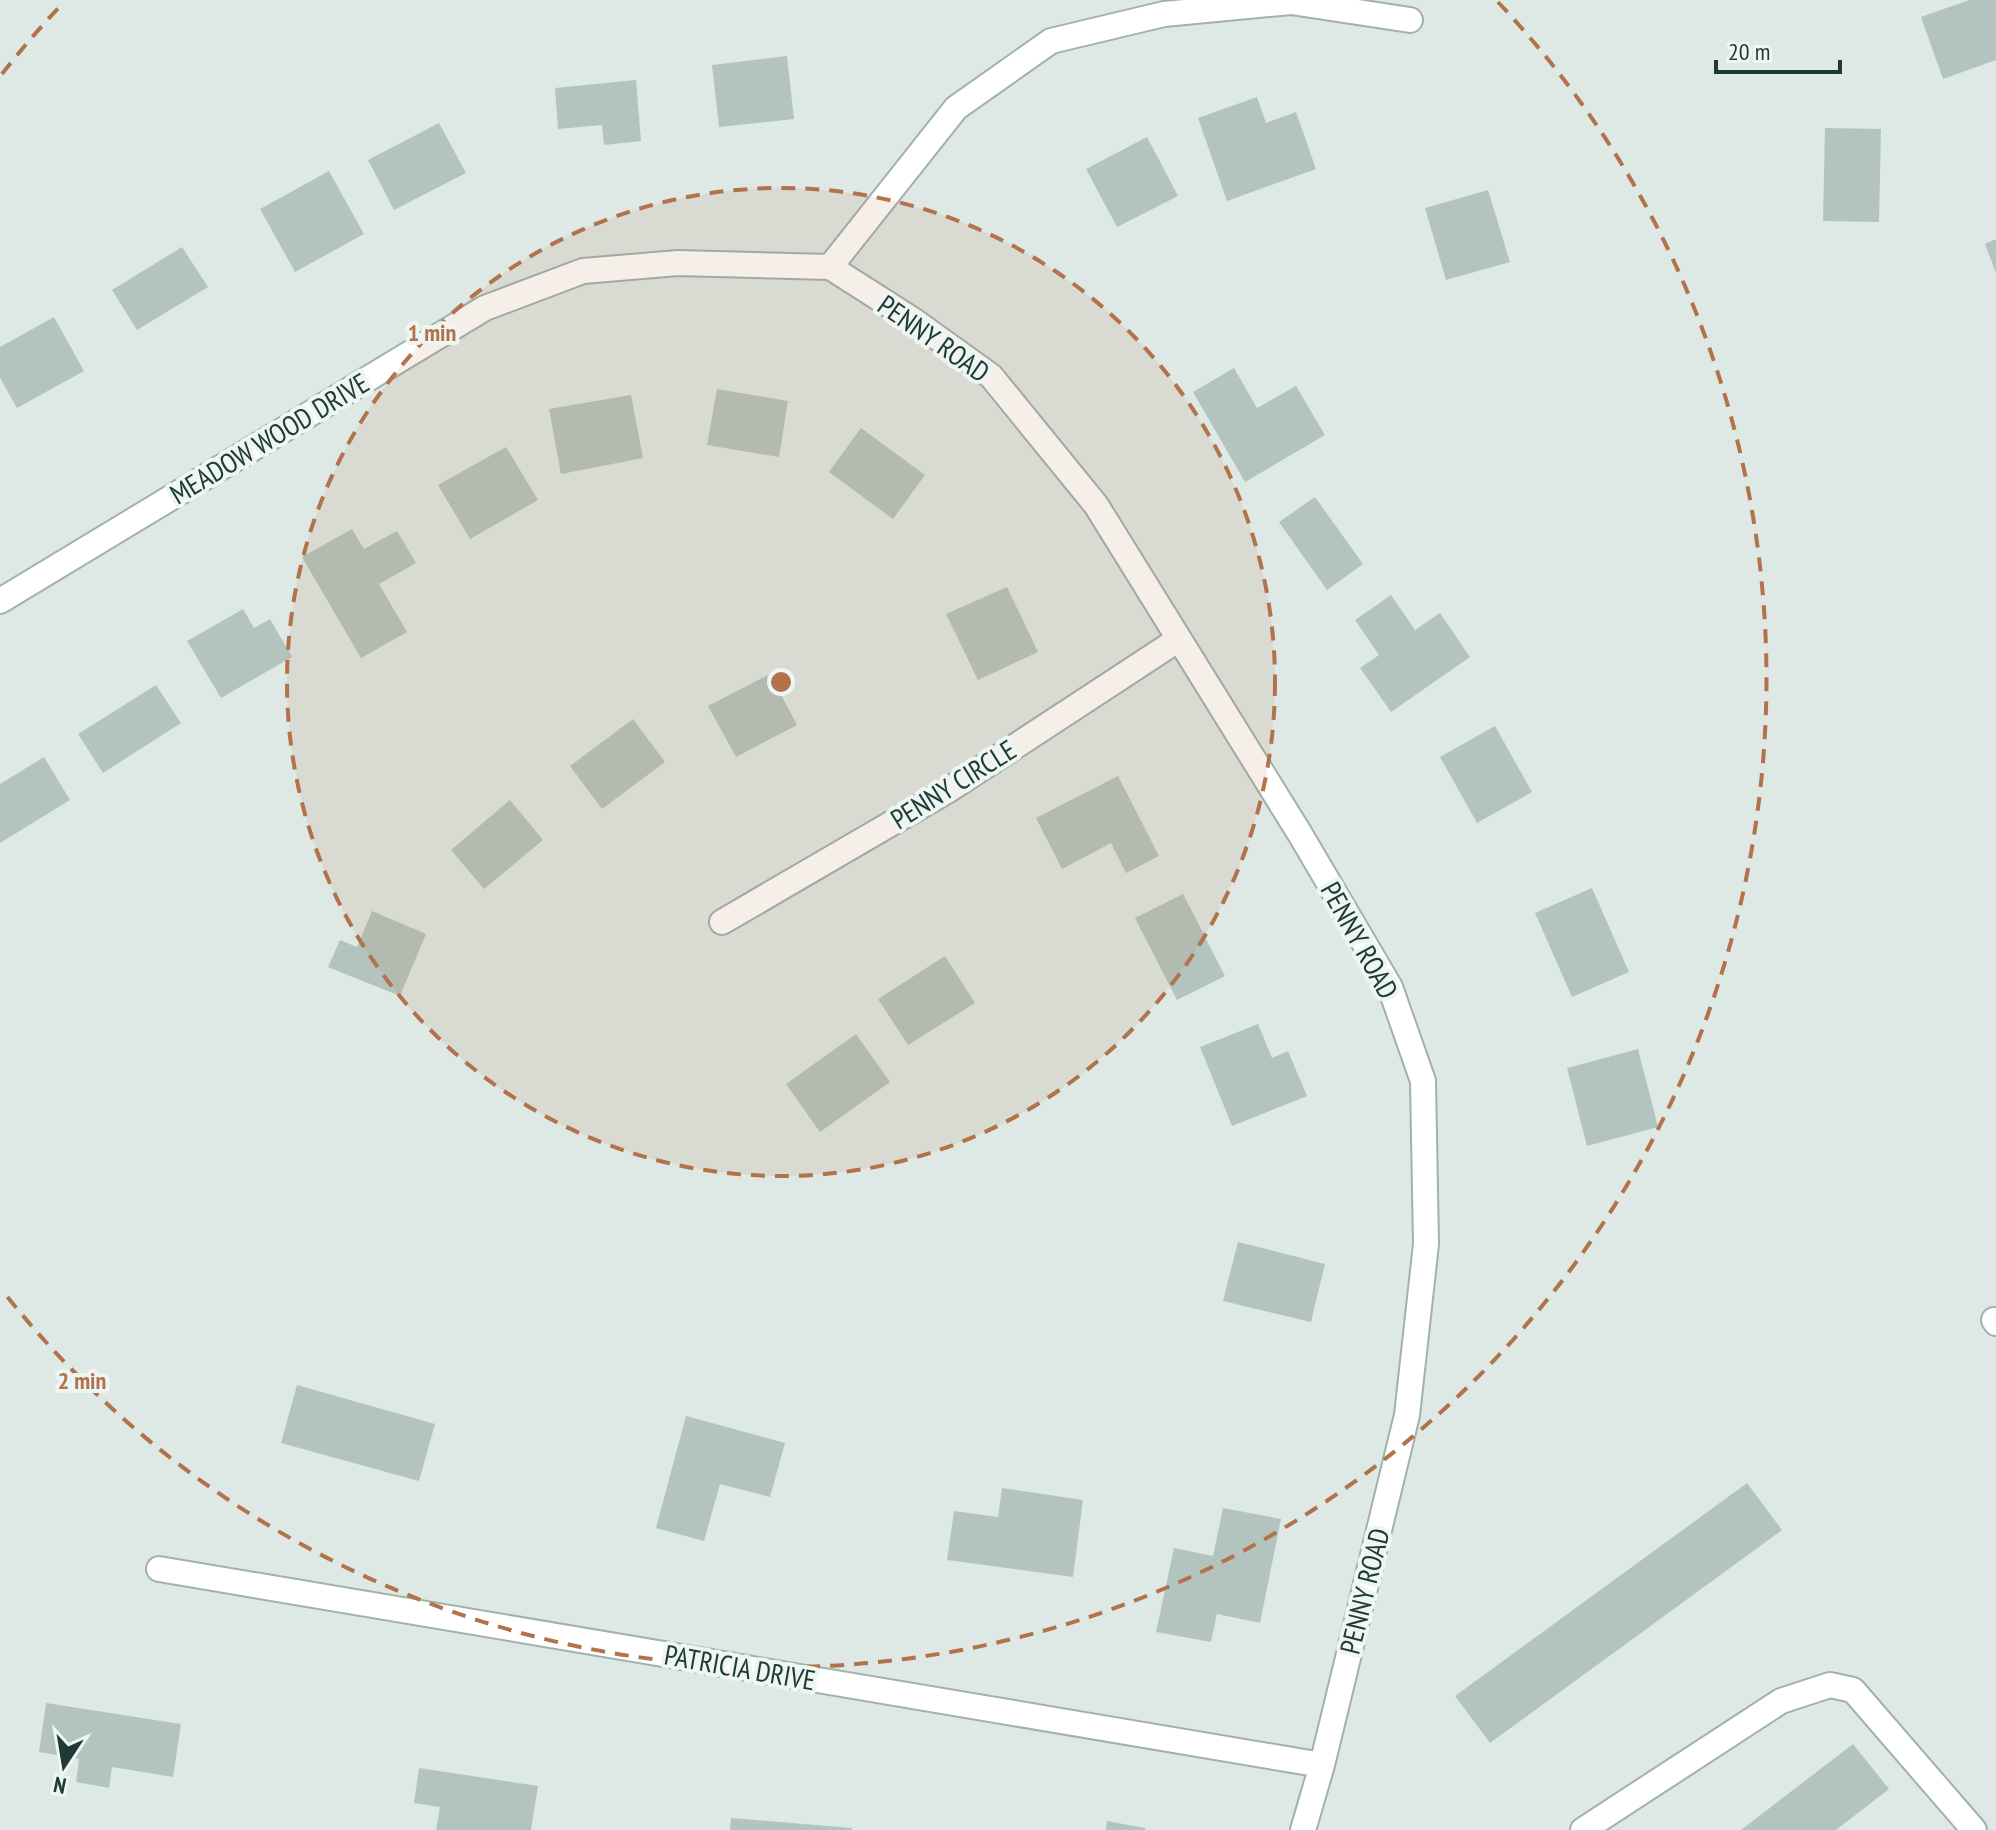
<svg xmlns="http://www.w3.org/2000/svg" width="1996" height="1830" viewBox="0 0 1996 1830" font-family="'PT Sans Narrow',sans-serif">
<style>
.building{fill:#b3c4bf}
.lines{fill:none;stroke-linecap:round;stroke-linejoin:round}
.lane-casing{stroke:#a1b1ac;stroke-width:28}
.street-casing{stroke:#a1b1ac;stroke-width:28}
.lane{stroke:#fff;stroke-width:24}
.street{stroke:#fff;stroke-width:24}
.ring{fill:none;stroke:#b2724a;stroke-width:4;stroke-dasharray:14 10}
.labels{text-anchor:middle;dominant-baseline:central;stroke-width:8;stroke-linejoin:round;paint-order:stroke}
.street-label{font-size:28px;fill:#1f3934;stroke:#eef6f3}
.centre{fill:#b2724a;stroke:#eef6f3;stroke-width:4}
.ring-label{font-size:24px;text-anchor:middle;font-weight:bold;fill:#b2724a;stroke:#eef6f3;stroke-width:8;stroke-linejoin:round;paint-order:stroke}
</style>
<rect width="100%" height="100%" fill="#dee9e5"/>
<!-- building -->
<path class="building" d="M1969,0H1996V60L1943,79L1921,17Z
M787,56L794,119L719,127L712,65Z
M636,80L641,141L604,145L602,125L558,129L555,88Z
M1257,97L1266,123L1296,112L1316,169L1227,201L1198,118Z
M439,123L466,173L394,210L368,160Z
M1825,128L1881,129L1879,222L1823,221Z
M1147,137L1178,196L1117,227L1086,169Z
M329,171L364,234L295,272L260,209Z
M1488,190L1510,262L1446,280L1425,208Z
M1996,239V273L1985,244Z
M182,247L208,287L137,330L112,290Z
M54,317L84,371L17,408L0,378V347Z
M1234,368L1257,408L1296,386L1325,435L1245,482L1193,392Z
M717,389L788,401L779,457L707,445Z
M631,395L643,458L561,474L549,409Z
M861,428L925,475L893,519L829,472Z
M506,447L538,500L470,539L438,485Z
M1315,497L1363,564L1327,590L1279,522Z
M352,529L364,549L397,531L416,563L379,584L407,632L361,658L302,557Z
M1007,587L1038,652L978,680L946,614Z
M1391,595L1415,630L1440,613L1470,657L1391,712L1360,668L1379,655L1355,620Z
M243,609L254,628L270,619L292,657L221,698L187,641Z
M770,674L797,725L736,757L708,706Z
M156,685L181,723L103,773L78,734Z
M633,719L665,762L602,809L570,766Z
M1495,726L1532,792L1477,823L1440,757Z
M44,757L70,800L0,843V784Z
M1118,776L1159,856L1126,873L1111,843L1062,869L1036,818Z
M510,800L543,840L484,889L451,850Z
M1592,888L1629,972L1572,997L1535,913Z
M1183,894L1225,976L1177,1000L1135,918Z
M372,911L426,934L400,996L328,967L340,940L357,947Z
M945,956L975,1003L908,1045L878,999Z
M1258,1024L1272,1058L1288,1051L1307,1096L1232,1126L1200,1047Z
M856,1034L890,1082L820,1132L786,1084Z
M1638,1049L1658,1127L1587,1146L1567,1068Z
M1238,1242L1325,1264L1311,1322L1223,1301Z
M297,1385L435,1424L419,1481L281,1443Z
M686,1416L785,1443L770,1497L720,1484L704,1541L656,1528Z
M1747,1483L1782,1530L1490,1743L1455,1696Z
M1002,1488L1083,1500L1073,1577L947,1560L954,1511L998,1517Z
M1223,1508L1281,1519L1260,1623L1217,1614L1211,1642L1156,1632L1174,1548L1213,1556Z
M46,1703L181,1724L173,1777L112,1767L109,1788L76,1782L79,1759L39,1752Z
M1853,1744L1889,1789L1836,1830H1741Z
M419,1768L538,1786L531,1830H436L440,1807L414,1803Z
M731,1818L852,1828V1830H730Z
M1107,1821L1145,1828V1830H1106Z"/>
<g class="lines">
<defs>
<path id="lane" d="M1994,1320L1996,1323
M1583,1830L1781,1701L1830,1685L1853,1690L1974,1830"/>
<path id="street" d="M830,267L913,320L991,376L1096,505L1300,834L1390,987L1423,1081L1426,1244L1407,1415L1322,1765L1303,1830
M830,267L956,108L1051,41L1164,14L1291,2L1410,20
M0,601L485,308L583,271L678,263L830,267
M722,922L947,791L1179,639
M159,1569L1322,1765"/>
</defs>
<!-- lane casing -->
<use href="#lane" class="lane-casing"/>
<!-- street casing -->
<use href="#street" class="street-casing"/>
<!-- lane -->
<use href="#lane" class="lane"/>
<!-- street -->
<use href="#street" class="street"/>
</g>
<!-- distance rings -->
<circle cx="781" cy="682" r="494" fill="#b2724a" fill-opacity=".12"/>
<g class="ring">
<circle cx="781" cy="682" r="494"/>
<path d="M2 74A988 988 0 0 1 64 2M1498 2A988 988 0 1 1 2 1290"/>
</g>
<g class="labels">
<!-- street labels -->
<g class="street-label">
<text transform="translate(934 338) rotate(35)">PENNY ROAD</text>
<text transform="translate(269 438) rotate(-31)">MEADOW WOOD DRIVE</text>
<text transform="translate(953 784) rotate(-32)">PENNY CIRCLE</text>
<text transform="translate(1360 940) rotate(61)">PENNY ROAD</text>
<text transform="translate(1364 1591) rotate(-76)">PENNY ROAD</text>
<text transform="translate(740 1667) rotate(10)">PATRICIA DRIVE</text>
</g>
</g>
<circle cx="781" cy="682" r="12" class="centre"/>
<g class="ring-label">
<text x="432" y="341">1 min</text>
<text x="82" y="1389">2 min</text>
</g>
<!-- north arrow -->
<g transform="translate(64 1766) rotate(192)" stroke="#eef6f3" stroke-width="6" paint-order="stroke">
<path d="M0-6L14 30L0 20L-14 30Z" fill="#1f3934"/>
<text y="-12" font-size="22" font-weight="bold" text-anchor="middle" fill="#1f3934">N</text>
</g>
<!-- scale -->
<path d="M1716 60v12h124v-12" fill="none" stroke="#1f3934" stroke-width="4"/>
<text x="1728" y="60" font-size="24" fill="#1f3934" stroke="#eef6f3" stroke-width="6" paint-order="stroke">20 m</text>
</svg>
